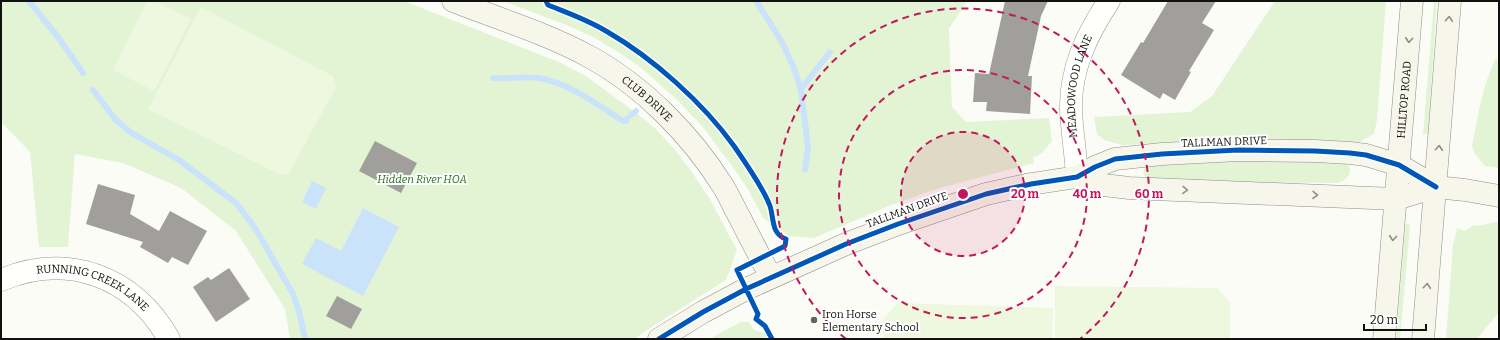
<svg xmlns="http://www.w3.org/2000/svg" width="1500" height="340" viewBox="0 0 1500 340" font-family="Bitter,serif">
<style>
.green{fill:#e3f4d5}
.pitch{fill:#edf8df}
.water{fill:#cae3fa}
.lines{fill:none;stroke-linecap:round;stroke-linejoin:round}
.stream{stroke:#cae3fa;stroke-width:6}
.building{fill:#a09f9c}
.street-casing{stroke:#979795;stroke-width:23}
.secondary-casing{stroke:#8d8d8b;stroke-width:23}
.street{stroke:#fffffe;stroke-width:22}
.secondary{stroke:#f6f6eb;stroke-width:22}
.cycleway-casing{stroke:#fff;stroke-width:8}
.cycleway{stroke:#0057b8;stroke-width:5}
.oneway{stroke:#8f8f89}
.ring{fill:none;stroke:#c2185b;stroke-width:2;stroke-dasharray:7 5}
.poi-dot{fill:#636362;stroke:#fff;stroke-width:1.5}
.labels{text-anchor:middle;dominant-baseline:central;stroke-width:4;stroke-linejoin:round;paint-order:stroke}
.street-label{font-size:11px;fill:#111;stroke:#fff}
.park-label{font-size:11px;font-style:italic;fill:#216f1a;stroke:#fff}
.poi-label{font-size:11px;fill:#111;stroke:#fff;text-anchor:start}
.centre{fill:#c2185b;stroke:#fff;stroke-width:2}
.ring-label{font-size:12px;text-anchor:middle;font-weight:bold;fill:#c2185b;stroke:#fff;stroke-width:4;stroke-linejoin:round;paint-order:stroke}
</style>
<rect width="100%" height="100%" fill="#fcfcf7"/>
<!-- green -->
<path class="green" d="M1,1H404L559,62L586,76L639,115L656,129L676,151L694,175L711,201L737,250L726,280L661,321L634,339H290L285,309L236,231L181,188L123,163L75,154L68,247H39L30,152L1,122Z
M503,1H967L949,29L952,107L966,122L1049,118L1052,141L1042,153L1033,158L1034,163L936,189L889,206L814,238L789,236L763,218L749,191L735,170L702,126L676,99L640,67L618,52L593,37L564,24Z
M1275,1H1386L1377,120L1374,134L1356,144L1176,143L1122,145L1104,140L1097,134L1094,117L1190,112L1212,96Z
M1434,1H1437L1428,134H1423Z
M1496,58L1499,62V168L1485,166L1475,154L1472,146C1478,116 1482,86 1496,58Z
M1213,158L1345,162C1355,170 1349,179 1338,183L1188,182L1147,178L1143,174L1145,166Z
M1496,222H1499V312L1477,339H1446L1453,245L1457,228L1465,231L1473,225L1478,226Z
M1406,223L1409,224L1410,227L1400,339H1396L1405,227Z
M741,322H749L754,330L766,334L768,339H709Z"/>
<!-- pitch -->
<path class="pitch" d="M147,1H155L191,19L154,91L113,70Z
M201,7L333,76L336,87L289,173L281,175L148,109Z
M1055,286L1217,288L1230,302V339H1055Z
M898,303L1053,308L1052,339H883L884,318Z"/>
<!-- water -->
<path class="water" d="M312,181L326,188L316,209L302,202Z
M363,208L399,227L363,296L302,264L316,238L341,251Z"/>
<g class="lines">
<!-- stream -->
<path class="stream" d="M29,1L58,37L83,73
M756,1L782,42L793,66L801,89L808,147L805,170
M493,78C509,79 523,76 539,78C569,83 598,105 623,121H626L627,119
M801,89L830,52
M93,90L115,119L130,132L179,160L236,203L255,228L293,294L299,311L305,339
M631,115L636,111"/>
</g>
<!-- building -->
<path class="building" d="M1005,1H1048L1041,16L1028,76H1032L1030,114L986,111L987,102H973L975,73L989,74Z
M1168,1H1216L1202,23L1214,30L1189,71L1191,72L1175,100L1163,93L1160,99L1121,75L1141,42L1143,43Z
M375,141L417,163L401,193L359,171Z
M98,184L135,195L130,214L159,231L170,211L207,231L188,265L172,257L168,263L140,247L143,242L86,224Z
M229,268L250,299L216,322L193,287L208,277L211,280Z
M337,296L362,309L351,329L326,316Z"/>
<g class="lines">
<defs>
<g id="street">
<path id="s1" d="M1077,177C1076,155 1072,132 1071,110C1070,69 1087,34 1109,1"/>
<path id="s2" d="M1,280C68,252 133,276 169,339"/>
</g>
<g id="secondary">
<path id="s3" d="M453,1C499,19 546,33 590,57C643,86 691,135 723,186C729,196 734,207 740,218C750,238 760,257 771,277"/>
<path d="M1077,177L1104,185L1129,188L1396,199L1436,187L1465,190L1499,196"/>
<path d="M659,339L703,312L746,289L846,244L898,224L986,194L1031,184L1077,177L1095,167L1115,159L1162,154L1238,150L1315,151L1350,153L1366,155L1399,165L1436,187"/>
<path id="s4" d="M1384,339L1412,1"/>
<path d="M1423,339L1450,1"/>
</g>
</defs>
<!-- street casing -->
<use href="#street" class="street-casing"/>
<!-- secondary casing -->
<use href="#secondary" class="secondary-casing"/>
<!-- street -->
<use href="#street" class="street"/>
<!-- secondary -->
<use href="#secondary" class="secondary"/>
<defs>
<path id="cycleway" d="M546,1L548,5C568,13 588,20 606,31C653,58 703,103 734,146C745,162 764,189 770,206C774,218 771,234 786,239L785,246L737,270L758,314L756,319L765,326L772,339
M659,339L703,312L746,289L846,244L898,224L986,194L1031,184L1077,177L1095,167L1115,159L1162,154L1238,150L1315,151L1350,153L1366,155L1399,165L1436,187"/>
</defs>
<!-- cycleway casing -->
<use href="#cycleway" class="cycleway-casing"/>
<!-- cycleway -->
<use href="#cycleway" class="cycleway"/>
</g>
<!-- one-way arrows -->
<defs><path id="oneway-chevron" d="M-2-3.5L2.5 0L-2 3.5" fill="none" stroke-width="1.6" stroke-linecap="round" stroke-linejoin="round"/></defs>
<g class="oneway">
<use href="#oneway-chevron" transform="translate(1449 19) rotate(-86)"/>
<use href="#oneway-chevron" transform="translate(1409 40) rotate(94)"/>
<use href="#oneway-chevron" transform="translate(1439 148) rotate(-86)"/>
<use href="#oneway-chevron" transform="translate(1185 190) rotate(2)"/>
<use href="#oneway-chevron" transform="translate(1315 195) rotate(2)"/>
<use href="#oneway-chevron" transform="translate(1393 238) rotate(95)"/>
<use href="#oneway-chevron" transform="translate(1427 286) rotate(-85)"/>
</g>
<!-- distance rings -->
<circle cx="963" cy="194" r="62" fill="#c2185b" fill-opacity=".12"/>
<g class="ring">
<circle cx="963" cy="194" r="62"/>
<circle cx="963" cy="194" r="124"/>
<path d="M846 339A186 186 0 1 1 1080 339"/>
</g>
<!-- markers -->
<circle class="poi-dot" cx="814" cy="320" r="4"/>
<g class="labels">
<!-- street labels -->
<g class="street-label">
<text stroke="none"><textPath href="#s1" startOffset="92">MEADOWOOD LANE</textPath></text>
<text stroke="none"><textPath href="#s3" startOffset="219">CLUB DRIVE</textPath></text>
<text stroke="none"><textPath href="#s4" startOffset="240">HILLTOP ROAD</textPath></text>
<text transform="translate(1224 142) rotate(-2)">TALLMAN DRIVE</text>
<text transform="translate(907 210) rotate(-20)">TALLMAN DRIVE</text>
<text stroke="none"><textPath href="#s2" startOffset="98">RUNNING CREEK LANE</textPath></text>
</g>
<!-- park labels -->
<g class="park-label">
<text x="422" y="179">Hidden River HOA</text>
</g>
<!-- poi labels -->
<g class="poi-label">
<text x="822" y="314">Iron Horse<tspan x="822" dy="13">Elementary School</tspan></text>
</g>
</g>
<circle cx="963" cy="194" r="6" class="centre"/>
<g class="ring-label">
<text x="1025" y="198">20 m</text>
<text x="1087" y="198">40 m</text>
<text x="1149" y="198">60 m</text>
</g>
<!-- border -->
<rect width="1500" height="340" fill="none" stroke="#111111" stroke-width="4"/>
<!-- scale -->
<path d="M1364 324v6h62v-6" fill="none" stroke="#111111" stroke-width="2"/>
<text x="1370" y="324" font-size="12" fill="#111111" stroke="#ffffff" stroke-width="3" paint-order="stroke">20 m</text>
</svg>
